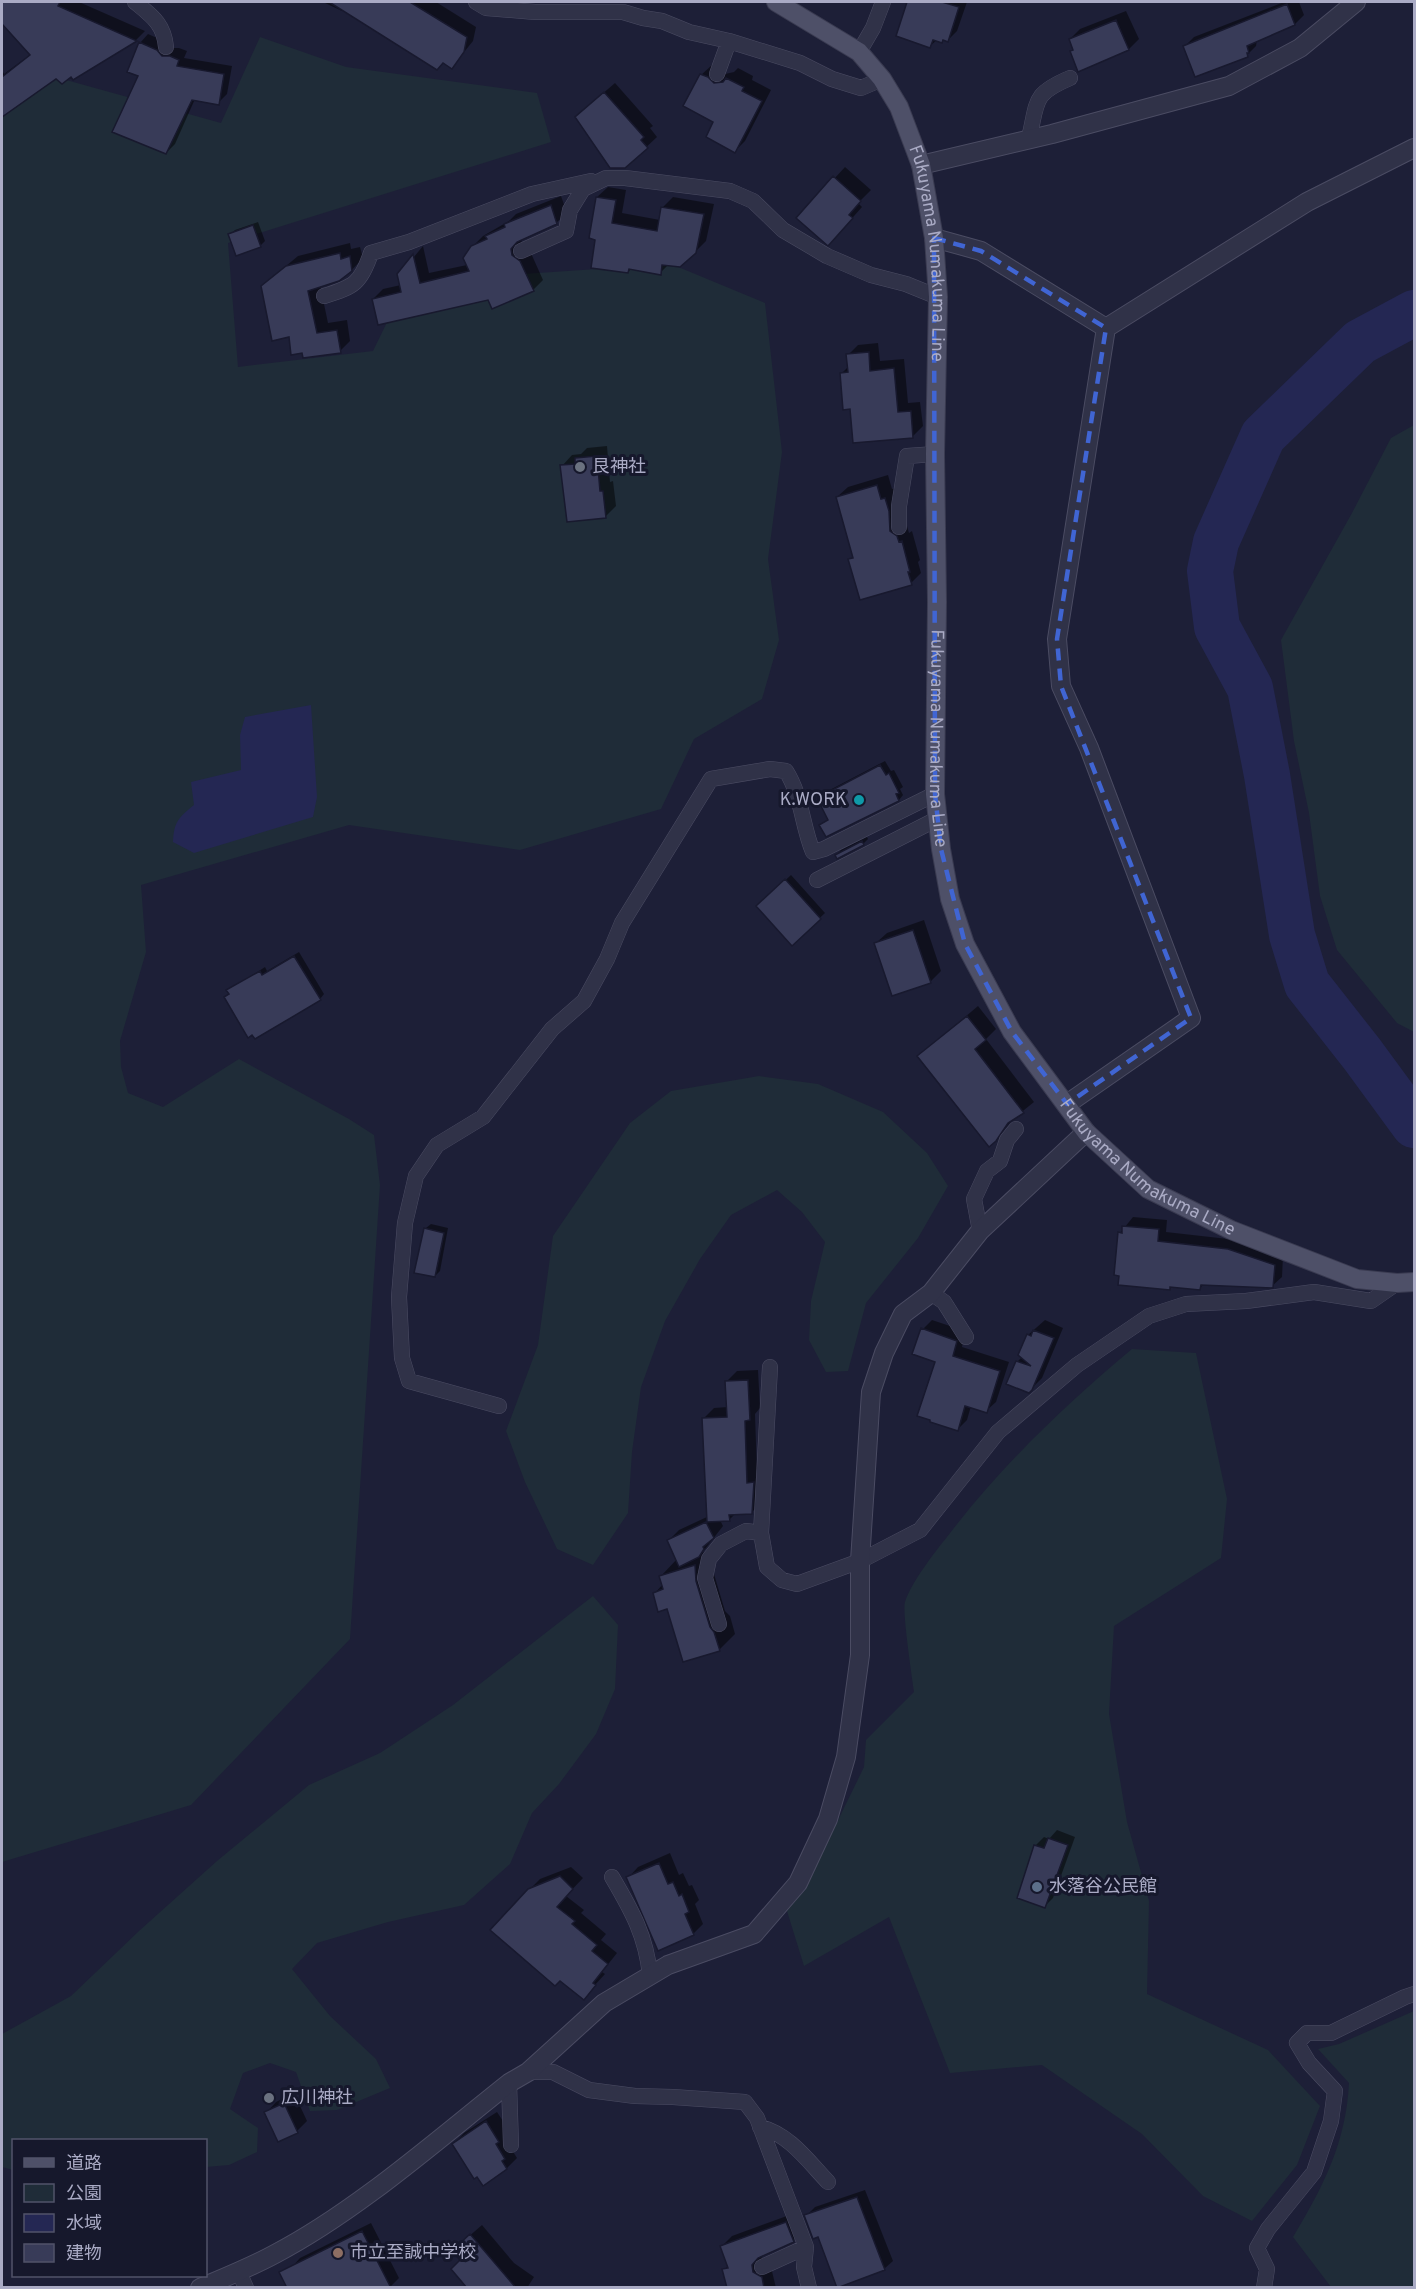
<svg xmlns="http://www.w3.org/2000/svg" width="1416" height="2289" viewBox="0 0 1416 2289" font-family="Overpass,'Noto Sans JP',sans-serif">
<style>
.green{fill:#1f2c38}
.water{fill:#242753}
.shadow{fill:#0007}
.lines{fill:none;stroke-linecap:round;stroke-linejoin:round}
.river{stroke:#242753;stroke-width:46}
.building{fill:#383b58;stroke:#18192e;stroke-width:1.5}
.service-casing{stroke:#4b4c63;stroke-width:16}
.minor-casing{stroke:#4b4c63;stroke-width:20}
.tertiary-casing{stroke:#4b4c63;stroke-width:20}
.primary-casing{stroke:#3a3b51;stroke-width:20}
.service{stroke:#303248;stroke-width:15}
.minor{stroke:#303248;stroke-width:18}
.tertiary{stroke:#303248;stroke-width:18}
.primary{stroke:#4e5068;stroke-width:18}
.marked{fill:none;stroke:#4065d3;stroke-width:4.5;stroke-dasharray:12 8;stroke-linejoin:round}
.worship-dot{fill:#6b7280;stroke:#16182c;stroke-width:2}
.culture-dot{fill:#0f9aa8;stroke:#16182c;stroke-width:2}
.service-dot{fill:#5c6f8a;stroke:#16182c;stroke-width:2}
.education-dot{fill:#8d6e63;stroke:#16182c;stroke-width:2}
.labels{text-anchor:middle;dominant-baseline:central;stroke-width:6;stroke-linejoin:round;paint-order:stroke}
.street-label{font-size:18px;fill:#aaabc5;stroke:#16182c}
.poi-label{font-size:18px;fill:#aaabc5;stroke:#16182c;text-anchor:start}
</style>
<rect width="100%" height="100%" fill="#1d1f37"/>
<!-- green -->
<path class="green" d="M260,37L346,67L537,93L551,142L228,243L238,367L373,351L392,312L523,274L671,264L765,303L782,452L768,559L779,640L762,699L694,739L661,809L520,850L349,825L141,885L146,952L120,1041L121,1067L128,1093L163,1107L239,1059L349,1119L374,1135L380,1185L350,1639L191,1805L2,1862V114L59,78L221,123Z
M1414,425V1032L1397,1023L1337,950L1320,896L1309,813L1294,741L1281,640L1352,513L1391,438Z
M759,1076L818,1084L883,1112L927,1153L948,1186L918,1238L866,1303L848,1371L826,1372L809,1340L811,1301L825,1242L802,1212L777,1190L731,1215L700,1259L665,1321L641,1387L632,1452L628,1513L593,1565L557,1549L525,1482L506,1431L538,1345L553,1236L630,1123L671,1091Z
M1132,1349L1196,1353L1227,1499L1221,1558L1114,1626L1109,1714L1127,1822L1149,1901L1147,1994L1268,2050L1320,2106L1297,2165L1252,2221L1203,2196L1142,2134L1042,2065L950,2073L889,1917L804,1966L787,1911L804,1890L864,1767L866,1740L914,1692C912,1677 902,1611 905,1602C911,1583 934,1553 947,1537C1001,1466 1064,1406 1132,1349Z
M593,1596L618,1625L615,1689L596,1734L559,1784L532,1813L510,1864L464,1905L388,1922L317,1943L292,1969L330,2016L376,2059L390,2088L337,2110L310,2111L296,2072L270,2063L243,2073L230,2109L258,2128L257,2152L229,2165L206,2167V2140H14L13,2170L2,2167V2034L71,1996L139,1931L217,1861L309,1785L380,1753L453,1705Z
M1414,2011V2287H1331L1293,2237C1323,2187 1346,2143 1349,2083L1318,2049L1339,2044Z"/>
<!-- water -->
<path class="water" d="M311,705L317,797L313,817L194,853L173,842C174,822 178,818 194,805L191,782L241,770L240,735L245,717Z"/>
<!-- shadow -->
<path class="shadow" d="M2,2H79L145,31L136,40L74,78L72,75L56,77L2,117V70L4,74L31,54L2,22Z
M323,2H436L476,27L473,41L452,67L344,9L342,11Z
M909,2H967L957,31L948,40H937L930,46Z
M1284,2H1299L1304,15L1295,24L1257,40L1256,46L1247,55L1185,46L1194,37Z
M1126,11L1139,39L1129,49L1071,52L1074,49L1070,39L1080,29Z
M148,34L166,42L171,48H179L187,51L184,58L232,66L227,94L218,103L195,99L175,144L166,153L140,75V43Z
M712,65L725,74L734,72L738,68L753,76L752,80L771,90L745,141L735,151L701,75Z
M615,83L653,126L650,128L657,137L625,167L587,107Z
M845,167L871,190L858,203L862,207L839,233L798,218Z
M608,187L626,190L622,213L660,220L663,207L673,197L714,204L706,241L695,252L669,264L660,273L632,268L628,272L597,238V197Z
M561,196L567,213L556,223L522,239L521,244L530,251L543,280L533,290L489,299H373L383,289L401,285L399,275L423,246L429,273L467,265L472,247L483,236L509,221L516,214Z
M258,222L265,241L260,246L230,235L235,230Z
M350,243L351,249L360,247L363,258L348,274L320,285L328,323L347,320L350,341L340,351H303L290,335L262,286L298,256Z
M878,343L880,361L904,359L908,403L920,402L923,426L913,436L851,407L841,374L849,366L848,355L858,345Z
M607,446L610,482L613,481L616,506L606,516L568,520L562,466L572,455L581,454L587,448Z
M888,475L892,489L896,488L900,521L907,526L909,533L912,531L920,560L918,562L921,573L911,583L850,560L854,555L837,497L848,487Z
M885,761L891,771L894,770L903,787L900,789L903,795L899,800L826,835L821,825L829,818L819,798L824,793Z
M867,837L868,839L863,844L837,855L841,850Z
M791,875L825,913L792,944L758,906Z
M924,920L941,971L930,982L876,943L887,933Z
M299,952L324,994L320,999L253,1033L228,991L265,967L267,971Z
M978,1006L996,1029L986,1039L1034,1102L1014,1118L995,1140L919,1056Z
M1133,1217L1167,1220L1166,1232L1237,1240L1283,1256L1282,1277L1272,1286L1204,1284L1200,1288L1172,1286L1170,1289L1120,1233Z
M431,1224L448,1228L440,1271L435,1276L426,1228Z
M932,1320L965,1331L962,1347L1009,1362L996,1402L986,1411L971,1406L967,1420L958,1429L937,1361L923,1329Z
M1045,1320L1063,1328L1042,1378L1029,1391L1017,1362L1022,1357L1028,1335Z
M758,1370L760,1408L755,1414L757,1473L762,1502L752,1512L736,1513L729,1520H720L723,1526L702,1553L710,1550L711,1564L725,1611L730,1616L735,1634L719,1650L668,1608L655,1593L663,1584L661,1576L677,1559L669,1540L679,1530L709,1516L704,1418L714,1408L728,1407L727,1381L737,1371Z
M1057,1830L1075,1837L1053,1898L1045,1906L1019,1897L1036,1845L1044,1837L1049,1839Z
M670,1853L679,1875L683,1873L689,1886L692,1885L699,1900L695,1904L703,1924L693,1934L628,1878L638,1867Z
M571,1867L583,1878L566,1896L584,1910L581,1913L606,1934L601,1940L617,1953L602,1972L605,1974L583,1998L529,1890L540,1879Z
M294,2093L307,2121L297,2131L266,2113L276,2102Z
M497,2112L509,2130L512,2150L517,2158L507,2168L483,2183L454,2144L464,2133Z
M865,2190L893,2261L884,2269L818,2236L806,2216L815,2207Z
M795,2213L802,2231L793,2241L761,2255L763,2262L771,2267L776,2288H728L724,2270L729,2265L722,2246L732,2236Z
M371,2223L399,2278L389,2288L292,2267L300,2258Z
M482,2225L514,2263L534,2277L527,2288H469L462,2260L467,2238Z"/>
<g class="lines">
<!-- river -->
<path class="river" d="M1414,313L1360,342L1263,436L1216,542L1210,571L1217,627L1250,688L1267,775L1292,935L1307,984L1362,1054L1414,1125"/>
</g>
<!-- building -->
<path class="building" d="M2,2H60L58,6L137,41L73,80L71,77L62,84L56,79L2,117V77L30,55L2,24Z
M329,2H410L467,37L464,52L452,69L443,63L437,70Z
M907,2H942L959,7L948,42L943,40L942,43L933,40L930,48L896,36Z
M1287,4L1295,25L1247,46L1249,53H1247L1248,57L1195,77L1183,46Z
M1116,20L1129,50L1078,72L1070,51L1073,50L1069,39Z
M139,42L157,50L162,56H170L179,60L177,66L224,74L219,105L192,100L166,154L112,132L138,76L127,72Z
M700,74L708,77L714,83L723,82L726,78L744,87L742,91L762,101L735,153L706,137L713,122L683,106Z
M604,92L644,137L641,140L648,148L625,168H610L575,117Z
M833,176L861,201L849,215L853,218L828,246L796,218Z
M596,197L616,200L612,223L657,231L661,207L704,214L696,253L680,267L662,265L661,275L629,269L628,273L591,268L595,240L589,238Z
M551,205L557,224L517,242L511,249L512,255L520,261L534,291L492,309L488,300L378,325L372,299L401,292L397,274L413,254L420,283L469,271L463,258L471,246L487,239L485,236L505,227L504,224Z
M253,225L261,247L236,256L228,234Z
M340,253L341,259L350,256L352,271L339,281L308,291L317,333L337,330L341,353L303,358L302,353L291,355L289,337L272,341L261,286L286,266Z
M869,352L870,371L894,368L898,412L911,411L913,438L853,443L850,409L843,410L840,373L848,372L846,354Z
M597,456L600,491H603L606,518L567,522L560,465L575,464V458Z
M877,485L881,499L885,498L889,511L890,531L897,536L899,542L902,541L910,572H908L912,585L860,600L848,559L853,558L836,497Z
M880,765L886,775L889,773L899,793L896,794L899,801L826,837L819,825L828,820L817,798Z
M862,841L864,845L837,859L835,855Z
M785,879L821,919L792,946L756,906Z
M913,930L931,983L892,996L874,943Z
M294,956L321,1000L255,1039L252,1035L248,1038L224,997L229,994L226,990L260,971L262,975Z
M967,1016L986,1040L975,1049L1024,1113L1008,1123L996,1141L989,1147L917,1056Z
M1122,1226L1159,1229L1158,1241L1228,1249L1275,1265L1273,1288L1201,1285L1200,1290L1170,1287V1290L1118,1285L1119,1276L1114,1275L1118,1232L1122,1233Z
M424,1228L444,1233L435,1277L414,1273Z
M921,1328L957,1341L953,1356L1000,1371L987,1413L965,1406L958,1431L930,1422V1420L917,1416L935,1362L912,1354Z
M1033,1330L1054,1338L1032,1390L1029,1393L1006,1384L1016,1361L1031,1366L1018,1355L1027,1334L1031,1336Z
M748,1380L750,1420L745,1421L747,1483L754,1482L752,1514L729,1515L730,1521L707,1522L702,1418L727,1417L725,1381Z
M706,1522L714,1538L703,1547L704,1549L699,1557L679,1567L667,1540Z
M695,1565L696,1581L710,1627L714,1632L720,1651L683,1662L667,1609L658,1612L653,1593L663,1589L659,1576Z
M1048,1838L1068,1845L1045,1908L1017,1898L1034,1845L1044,1848Z
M659,1863L668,1884L673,1882L679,1896L682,1894L689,1912L685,1914L694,1935L658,1951L626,1877Z
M560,1876L573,1889L557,1907L575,1921L572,1924L597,1945L592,1951L608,1964L593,1983L596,1985L584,2000L560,1981L555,1986L490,1930L528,1889Z
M284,2103L298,2133L278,2142L264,2112Z
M486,2121L499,2142L496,2144L505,2159L502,2161L507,2169L483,2186L477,2177L474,2179L452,2144Z
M857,2197L885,2270L837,2288L818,2237L813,2239L804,2215Z
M786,2222L794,2242L758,2258L752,2265L753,2272L762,2277L764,2288H727L722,2269L728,2268L720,2246Z
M362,2231L391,2288H287L279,2272Z
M470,2234L516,2288H467L451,2269L460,2260L455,2254L458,2251L455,2248Z"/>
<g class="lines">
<defs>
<path id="service" d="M135,2C152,16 164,24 166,47
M476,2L486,8L535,12H623L643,18L662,21L689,32L729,41L800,63L832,79L861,88L882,79
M859,52L873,28L883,2
M717,74L729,41
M1029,138C1038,101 1032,94 1070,78
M521,251L566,231L570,210L583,189L606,178H625L730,191L753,201L783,230L827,256L871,275L906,284L938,297
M324,296C354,287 361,283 371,253L409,242L532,194L591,181
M899,527V506L907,456L935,454
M817,880L937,819
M980,1231L974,1199L987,1171L1000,1161L1007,1140L1016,1129
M931,1293L944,1302L966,1337
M770,1367L761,1533L767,1567L782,1580L797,1584L860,1561L920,1530L998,1432L1077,1365L1149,1316L1186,1304L1246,1301L1314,1292L1371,1301L1397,1283
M499,1406L409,1381L402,1358L399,1297L405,1223L416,1176L437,1145L483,1117L552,1029L584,1001L607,959L622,923L711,779L770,769L786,771C802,796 802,826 813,852L824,849L935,794
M719,1624L705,1578L709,1559L721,1544L746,1531L761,1533
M612,1877C632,1911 646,1936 650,1975
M528,2072H553L589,2090L635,2096L673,2097L745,2102L757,2118L806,2247L804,2267L809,2288
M509,2083L511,2145
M760,2127C789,2134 808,2161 828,2182
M762,2267L806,2247
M239,2272L246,2288
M1264,2288L1267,2269L1257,2248L1268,2229L1314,2172L1331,2121L1335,2091L1309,2063L1297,2043L1307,2033H1331L1405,1997L1414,1994"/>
<path id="minor" d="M934,238L981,251L1106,328
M1067,1104L1191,1018L1089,748L1061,686L1057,639L1106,328L1307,202L1414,148
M200,2288C226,2277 251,2267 275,2254C357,2211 437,2140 509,2083L528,2072L604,2003L668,1965L754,1934L798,1883L828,1819L846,1757L860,1655V1561L871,1392L884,1353L903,1314L931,1293L980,1231L1086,1132"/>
<path id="tertiary" d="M921,165L1052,134L1229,86L1300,48L1356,2"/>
<g id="primary">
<path id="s1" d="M776,2L859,52L882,79L899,107L921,165L934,238L938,297L935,454L937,602L935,794L941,849L950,899L965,944L1012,1032L1086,1132L1148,1189L1231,1230L1357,1279L1397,1283L1414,1282"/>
</g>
</defs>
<!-- service casing -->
<use href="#service" class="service-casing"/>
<!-- minor casing -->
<use href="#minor" class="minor-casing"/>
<!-- tertiary casing -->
<use href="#tertiary" class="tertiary-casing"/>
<!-- primary casing -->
<use href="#primary" class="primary-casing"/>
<!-- service -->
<use href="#service" class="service"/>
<!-- minor -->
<use href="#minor" class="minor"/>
<!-- tertiary -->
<use href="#tertiary" class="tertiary"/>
<!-- primary -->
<use href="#primary" class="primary"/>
</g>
<!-- marked area -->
<path class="marked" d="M934,238L981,251L1106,328L1057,639L1061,686L1191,1018L1067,1104L1012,1032L965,944L941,849L935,794Z"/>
<!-- markers -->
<g class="worship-dot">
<circle cx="580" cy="467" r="6"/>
<circle cx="269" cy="2098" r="6"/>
</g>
<circle class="culture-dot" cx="859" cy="800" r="6"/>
<circle class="service-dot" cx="1037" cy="1887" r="6"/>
<circle class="education-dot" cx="338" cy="2253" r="6"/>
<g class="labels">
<!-- street labels -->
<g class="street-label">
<text stroke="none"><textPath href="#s1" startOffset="316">Fukuyama Numakuma Line</textPath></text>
<text stroke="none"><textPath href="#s1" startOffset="802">Fukuyama Numakuma Line</textPath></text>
<text stroke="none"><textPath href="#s1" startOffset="1306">Fukuyama Numakuma Line</textPath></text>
</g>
<!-- poi labels -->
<g class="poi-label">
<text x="592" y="467">艮神社</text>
<text x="847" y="800" text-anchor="end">K.WORK</text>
<text x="1049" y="1887">水落谷公民館</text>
<text x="281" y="2098">広川神社</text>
<text x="350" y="2253">市立至誠中学校</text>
</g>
</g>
<!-- border -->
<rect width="1416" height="2289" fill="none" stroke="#aaabc5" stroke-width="6"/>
<!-- legend -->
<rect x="12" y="2139" width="195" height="138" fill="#16182c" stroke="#515369" stroke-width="1.5"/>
<rect x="24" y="2158" width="30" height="9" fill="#4e5068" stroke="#515369" stroke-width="1.5"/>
<text x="66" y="2169" font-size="18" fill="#aaabc5">道路</text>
<rect x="24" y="2184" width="30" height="18" fill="#1f2c38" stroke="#515369" stroke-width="1.5"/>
<text x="66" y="2199" font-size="18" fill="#aaabc5">公園</text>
<rect x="24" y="2214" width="30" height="18" fill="#242753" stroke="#515369" stroke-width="1.5"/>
<text x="66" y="2229" font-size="18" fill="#aaabc5">水域</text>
<rect x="24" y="2244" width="30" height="18" fill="#383b58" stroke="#515369" stroke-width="1.5"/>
<text x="66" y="2259" font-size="18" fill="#aaabc5">建物</text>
</svg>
